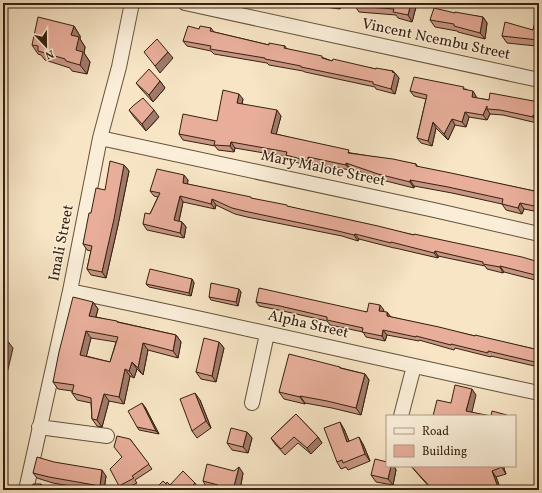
<svg xmlns="http://www.w3.org/2000/svg" width="542" height="493" viewBox="0 0 542 493" font-family="Vollkorn,serif">
<style>
.lines{fill:none;stroke-linecap:round;stroke-linejoin:round}
.minor-casing{stroke:#66523c;stroke-width:16}
.minor{stroke:#faeed9;stroke-width:14}
.wall{fill:#c89684;stroke:#36210f;fill-rule:evenodd}
.shaded-wall{fill:#a27a6c;stroke:#36210f}
.building{fill:#e8ae9a;stroke:#36210f;fill-rule:evenodd}
.labels{text-anchor:middle;dominant-baseline:central;stroke-width:3;stroke-linejoin:round;paint-order:stroke}
.street-label{font-size:15px;fill:#36210f;stroke:#faeed9}
</style>
<rect width="100%" height="100%" fill="#f7e5c5"/>
<filter id="stains"><feTurbulence type="fractalNoise" baseFrequency=".005" numOctaves="4"/><feColorMatrix values="0 0 0 0 .2 0 0 0 0 .09 0 0 0 0 .02 0 0 0 .5 -.17"/></filter>
<radialGradient id="worn" r=".72"><stop offset=".6" stop-color="#630" stop-opacity="0"/><stop offset="1" stop-color="#630" stop-opacity=".3"/></radialGradient>
<g class="lines">
<defs>
<path id="minor" d="M185,3L539,80
M100,138L434,210L539,234
M70,291C227,323 383,360 539,393
M252,403L267,334
M401,416L414,366
M39,427L107,436
M26,490L70,291L100,138L119,67L132,3"/>
</defs>
<!-- minor casing -->
<use href="#minor" class="minor-casing"/>
<!-- minor -->
<use href="#minor" class="minor"/>
</g>
<!-- wall -->
<path class="wall" d="M318,3H341L340,9L325,7L323,4Z
M356,3H413L416,7L412,22L398,18L396,15L359,12L355,6Z
M539,7V59L535,53L536,46L507,43L502,36L533,30Z
M455,13L483,17L487,23L485,39L458,32L457,31L435,27L430,20Z
M74,26L80,36V39L85,47L84,53L90,62L87,74L72,71L70,68L45,60L41,55L38,54L32,45Z
M211,28L214,32L269,45L285,46L287,49L324,58L332,61L376,69L393,71L399,78L395,94L376,89L375,87L305,72L303,71L269,65L267,63L214,54L211,51L187,46L183,41L199,29Z
M160,81L165,88L153,102L141,89L136,83Z
M466,89L476,96V98L489,100L539,102V121H537V123L503,115L490,114L487,120L469,117L466,127L455,125L448,140L436,128L432,146L421,143L417,138L426,99L414,96L410,91Z
M243,99L242,104L281,116L276,134L351,153L416,164L418,167L539,192V212L524,209L522,214L506,210L502,204L452,193L414,186V188L382,180L350,168V170L312,163V166L290,161L287,157L235,148L234,152L218,150L215,146L183,140L179,134L217,121Z
M129,110L159,117L146,131L134,117Z
M124,165L129,171L118,225L106,278L91,275L87,269L91,251L87,250L83,244L91,213L105,190Z
M188,180L187,184L414,235L539,262V281L504,272L503,273L487,269L485,266L438,256V258L395,248H394L359,239L358,241L342,236L247,217L235,214L216,205L215,209L183,202L179,221L182,222L186,227L184,238L147,230L143,224L150,214L158,197L154,196L150,191Z
M192,279L194,283L191,296L149,287L146,284Z
M241,292L238,306L211,300L209,297Z
M93,302L98,309L96,317L176,335L181,342L178,358L148,350L143,375L137,369L134,378L130,376L124,404L109,401L102,427L97,426L92,419L91,403L77,400L72,393V391L58,389L53,382ZM91,338L116,342L110,362L86,356Z
M256,302L367,312L384,310L383,311L391,317L475,336L539,350V367L491,356V357L455,348L454,350L419,340V341L387,335L385,341L366,337L363,332L330,325L327,321L283,311L259,306Z
M219,342L224,348L216,382L201,379L196,372Z
M340,367L341,368L365,374L369,380L361,415L332,408L305,403V404L284,399L279,392Z
M200,400L211,428L197,438L192,431Z
M145,407L159,434L139,430L137,427Z
M296,414L318,437L322,443L311,454L298,443L285,455L275,444L271,438Z
M344,429L349,441L363,444L370,461L348,470L346,467L341,469L337,462Z
M247,432L252,438L248,453L232,450L227,443Z
M130,439L152,469L135,480L137,483L123,490H121L119,486L122,458Z
M387,466H394L396,470L393,485L376,482L371,475Z
M411,466H504V469L506,474L496,477L501,490H432L416,472Z
M33,473L106,476L104,490H93L53,483L37,478Z
M243,473L240,490H215L207,488L203,481Z
M195,483L199,489L198,490H154L166,484L170,485Z"/>
<!-- shaded-wall -->
<path class="shaded-wall" d="M335,3H341L340,9Z
M411,3H413L416,7L412,22L408,15Z
M483,17L487,23L485,39L480,33Z
M74,26L80,36V39L85,47L84,53L90,62L87,74L80,65L76,50L71,35Z
M168,52L173,58L160,73L155,66Z
M393,71L395,74V73L399,78L395,94L391,89Z
M160,81L165,88L153,102L149,95Z
M473,91L476,96L475,102L472,97Z
M239,94L243,99L241,108L237,103Z
M487,106V109L490,114L487,120L483,115Z
M154,110L159,117L146,131L142,124Z
M277,110L281,116L275,139L271,133Z
M465,112L469,117L466,127L462,122Z
M533,115L537,121V123L533,117Z
M452,119L455,125L448,140L444,134Z
M433,122L436,128L432,146L428,141Z
M231,142L235,148L234,152L230,146Z
M308,157L312,163V166L308,161Z
M346,163L350,168V170L346,165Z
M124,165L129,171L118,225L106,278L102,272Z
M184,175L188,180L187,188L183,183Z
M410,180L414,186V188L410,182Z
M180,196L183,202L178,225L174,220Z
M212,199L216,205L215,209L211,204Z
M520,203L524,209L522,214L518,208Z
M182,222L186,227L184,238L180,233Z
M355,234L359,239L358,241L354,235Z
M435,251L438,256V258L434,253Z
M500,266L504,272L503,273L500,267Z
M192,279L194,283L191,296L189,293Z
M239,289L241,292L238,306L236,302Z
M93,302L98,309L94,323L89,316Z
M380,305L384,310L382,315L379,311Z
M387,312L391,317L387,316Z
M383,330L387,335L385,341L382,336Z
M86,331L91,338L85,362L80,355Z
M176,335L181,342L178,358L173,351Z
M6,339L13,348L5,382L3,379V355Z
M219,342L224,348L216,382L212,376Z
M143,343L148,350L143,375L138,368Z
M132,362L137,369L134,378L129,371Z
M125,369L130,376L124,404L119,397Z
M365,374L369,380L361,415L356,408Z
M472,389L476,395L471,416L466,411Z
M195,393L200,400L211,428L206,421Z
M104,394L109,401L102,427L97,420Z
M300,396L305,403V404L300,397Z
M142,403L145,407L159,434L156,431Z
M340,422L344,429L352,448L347,442Z
M247,432L252,438L248,453L243,447Z
M318,437L322,443L311,454L307,448Z
M359,437L363,444L370,461L365,454Z
M391,466H394L396,470L393,485L388,479Z
M501,466H504V469L506,474Z
M239,467L243,473L240,490H233Z
M102,470L106,476L104,490H102L100,486Z
M492,471L496,477L501,490H499Z
M41,484L44,487L43,490H39Z"/>
<!-- building -->
<path class="building" d="M356,3H411L408,15L393,12L394,9L355,6Z
M539,7V53H535L538,40L502,36L505,22L533,30Z
M434,8L455,13V12L483,17L480,33L454,26V24L430,20Z
M38,17L74,26L71,35L79,37L76,50L83,52L80,65L66,61L65,59L38,51V46L32,45Z
M188,26L199,29L200,26L211,28L210,31L269,45V43L285,46L284,48L322,56V58L332,61L333,59L376,69V68L393,71L392,72L395,73L391,89L373,84V82L301,67V66L265,59V58L210,49L211,46L183,41Z
M157,39L168,52L155,66L144,52Z
M149,69L160,81L149,95L136,83Z
M414,77L464,87L463,89L473,91L472,97L489,100L490,93L539,102V116L533,115V117L500,110L487,109V106L483,115L465,112L462,122L452,119L444,134L433,122L428,141L417,138L427,95L410,91Z
M223,90L239,94L237,103L277,110L271,133L349,150L348,153L393,159L416,164V166L451,173L539,192V207L520,203L518,208L502,204L503,199L448,187L410,180V182L378,174L346,163V165L308,157V161L286,155L287,152L231,142L230,146L214,145L215,141L179,134L183,114L217,121Z
M143,98L154,110L142,124L129,110L134,105Z
M110,161L124,165L114,219L102,272L87,269L92,246L83,244L89,213H91L96,188L105,190Z
M157,169L184,175L183,183L251,197V198L287,205V206L378,226L414,235V234L522,257L539,262V276L500,266V267L483,264V262L435,251L434,253L391,242V243L355,234L354,235L338,231L244,211L232,208L212,199L211,204L180,196L174,220L182,222L180,233L143,224L145,213L150,214L160,193L150,191Z
M150,269L192,279L189,293L146,284Z
M211,283L239,289L236,302L209,297Z
M259,288L367,312L369,303L380,305L379,311L387,312V316L439,327L475,336V335L539,350V363L488,351V353L451,344V345L416,336V337L383,330L382,336L362,332L363,328L327,320V317L280,306L256,302Z
M73,297L93,302L89,316L117,321V322L176,335L173,351L143,343L138,368L132,362L129,371L125,369L119,397L104,394L97,420L92,419L91,398L72,393L74,385L53,382L59,352ZM86,331L118,337L110,362L80,355Z
M3,338L6,339L3,355Z
M204,338L219,342L212,376L196,372Z
M289,354L340,367V368L365,374L356,408L327,401L300,396V397L279,392Z
M455,385L472,389L466,411L491,416L492,411L507,415L506,416H433L437,400L451,403Z
M195,393L206,421L192,431L180,399Z
M142,403L156,431L137,427L128,411Z
M296,414L318,437L307,448L294,437L281,449L271,438Z
M340,422L347,442L359,437L365,454L343,463L342,460L337,462L324,428Z
M231,428L247,432L243,447L227,443Z
M117,436L130,439L149,464L132,476L134,478L119,486L110,469L122,457L114,447Z
M37,457L54,462L102,470L100,486L49,477L33,473Z
M375,459L387,462V466H391L388,479L371,475Z
M207,464L234,471L239,467L233,490L215,489L217,487L218,485L203,481Z
M411,466H501L502,467L492,471L499,490H433Z
M183,471L195,483L188,490H154L163,481L166,484L167,482L170,485Z
M33,484H41L39,490H31Z"/>
<g class="labels">
<!-- street labels -->
<g class="street-label">
<text transform="translate(436 40) rotate(12)">Vincent Ncembu Street</text>
<text transform="translate(323 169) rotate(12)">Mary Malote Street</text>
<text transform="translate(62 243) rotate(-79)">Imali Street</text>
<text transform="translate(308 325) rotate(13)">Alpha Street</text>
</g>
</g>
<!-- margin -->
<rect width="542" height="493" fill="none" stroke="#f7e5c5" stroke-width="16"/>
<rect x="4" y="4" width="534" height="485" fill="none" stroke="#36210f" stroke-width="2"/>
<rect x="8" y="8" width="526" height="477" fill="none" stroke="#36210f"/>
<!-- legend -->
<rect x="386" y="415" width="130" height="52" fill="#faeed9" stroke="#ac9c88"/>
<rect x="394" y="428" width="20" height="6" fill="#faeed9" stroke="#ac9c88"/>
<text x="422" y="435" font-size="12" fill="#36210f">Road</text>
<rect x="394" y="445" width="20" height="12" fill="#e8ae9a" stroke="#ac9c88"/>
<text x="422" y="455" font-size="12" fill="#36210f">Building</text>
<!-- north arrow -->
<g transform="translate(46 46) rotate(158)" stroke="#faeed9" stroke-width="3" paint-order="stroke">
<path d="M0-3L7 15L0 10L-7 15Z" fill="#36210f"/>
<text y="-6" font-size="11" font-weight="bold" text-anchor="middle" fill="#36210f">N</text>
</g>
<rect width="100%" height="100%" filter="url(#stains)"/>
<rect width="100%" height="100%" fill="url(#worn)"/>
</svg>
